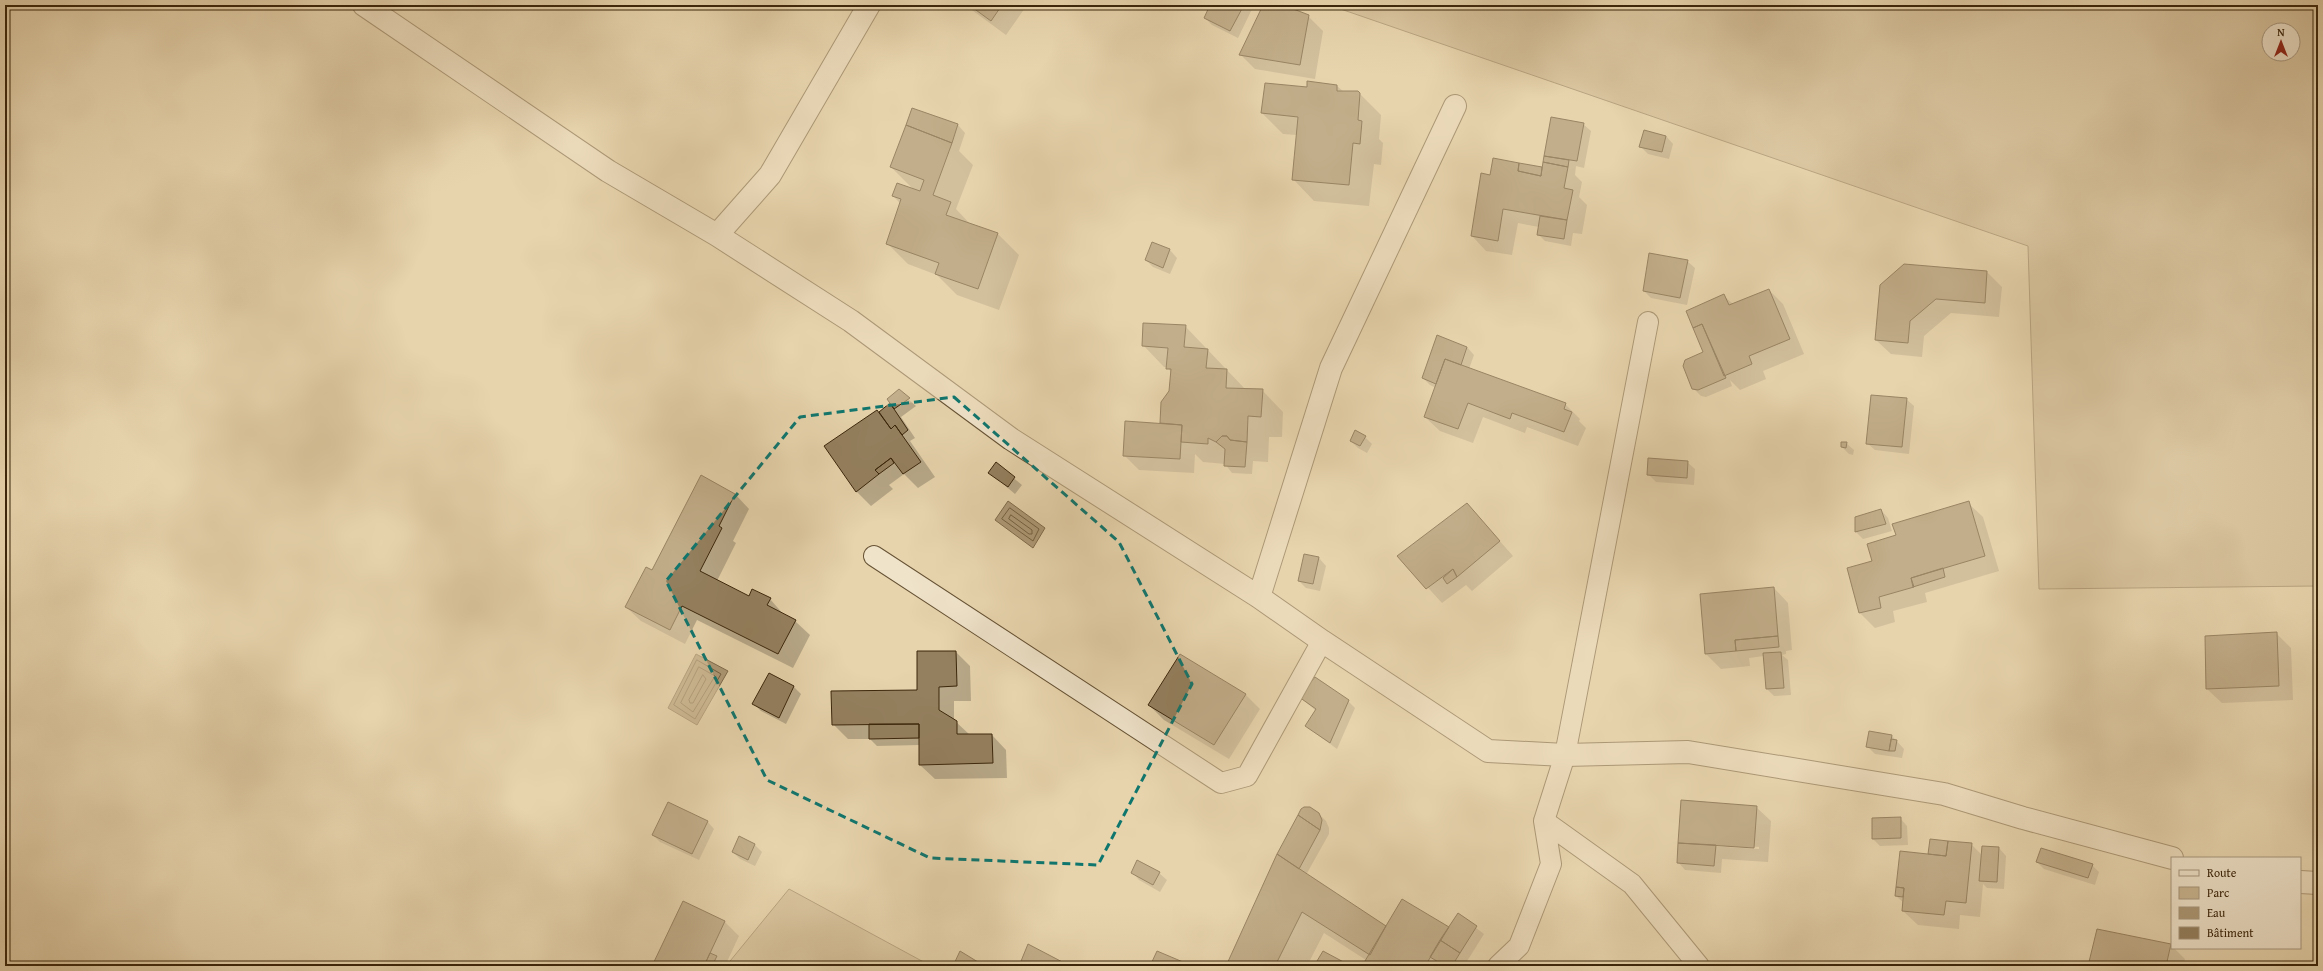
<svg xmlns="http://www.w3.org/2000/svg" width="2323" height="971" viewBox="0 0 2323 971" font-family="'Gentium Book Plus',serif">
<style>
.green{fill:#cab691;stroke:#826e4e;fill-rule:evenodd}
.water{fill:#ad9976;stroke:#7f6b4b}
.shadow{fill:#0003;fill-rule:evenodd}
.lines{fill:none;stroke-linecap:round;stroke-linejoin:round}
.shore{stroke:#746040;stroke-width:1}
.building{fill:#94805f;stroke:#3b260b}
.lane-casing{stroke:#665234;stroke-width:22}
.street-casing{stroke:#665234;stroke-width:24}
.lane{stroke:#efe3ca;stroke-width:20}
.street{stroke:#efe3ca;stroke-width:22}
.marked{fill:none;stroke:#0f766e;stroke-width:3;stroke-dasharray:8 5;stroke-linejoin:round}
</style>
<rect width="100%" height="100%" fill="#e7d4ad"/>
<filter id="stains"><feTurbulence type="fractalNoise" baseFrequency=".005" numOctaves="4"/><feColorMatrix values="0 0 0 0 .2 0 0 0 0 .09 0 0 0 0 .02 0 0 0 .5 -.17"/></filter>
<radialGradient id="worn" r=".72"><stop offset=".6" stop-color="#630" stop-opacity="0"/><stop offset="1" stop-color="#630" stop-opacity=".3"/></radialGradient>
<!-- green -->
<path class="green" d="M1329,5H2318V586L2039,589L2028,246ZM2269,30H2293V54H2269Z
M789,889L931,966H726Z"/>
<!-- water -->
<path class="water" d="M1008,501L1045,528L1033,548L995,520Z
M696,654L728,671L697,725L668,708Z"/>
<!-- shadow -->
<path class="shadow" d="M965,5H1039L1038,10L1025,8L1006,35Z
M1211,5H1254L1238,38L1212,25L1205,18Z
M1265,5H1280L1308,16L1323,31L1315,79L1255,69L1241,55Z
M1308,83L1337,86L1344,92L1360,94L1381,115L1379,139L1383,143L1381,165L1374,164L1369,206L1314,201L1293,179L1297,135L1283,134L1262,113L1308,88Z
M912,109L958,125L965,133L959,151L973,165L956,209L971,225L998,234L1019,255L999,310L957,295L937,275L908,264L887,243L901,204L893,196L914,190L891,167Z
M1552,118L1583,124L1591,131L1584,168L1576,166L1575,175L1582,182L1579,197L1587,205L1582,234L1573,233L1571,246L1545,241L1538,234L1539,227L1518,223L1512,255L1486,251L1472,236L1491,176L1543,169Z
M1645,131L1666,136L1673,144L1669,159L1648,154L1640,146Z
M1153,244L1170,250L1177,258L1170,274L1153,267L1146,260Z
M1687,261L1695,268L1687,305L1651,298L1644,291Z
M1905,265L1987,272L2002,287L1999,317L1951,313L1924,336L1922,357L1891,354L1876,340Z
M1769,290L1783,304L1804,354L1763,371L1766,379L1740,390L1730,380L1732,386L1706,397L1701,396L1693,388L1724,296L1733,304Z
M1185,326L1246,390H1262L1283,412L1282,437H1269L1268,462L1253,461L1252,474L1232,473L1225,464L1203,462L1195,454L1194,473L1139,470L1124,455L1163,424L1161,422L1170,391L1171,373L1168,367H1164L1143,345Z
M1467,347L1474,355L1469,369L1565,404L1580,419L1579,421L1586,428L1578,446L1527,427L1525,433L1483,417L1473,443L1440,431L1425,417L1436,388L1430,385L1423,378Z
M899,391L916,406L901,417L915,438L910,441L935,477L918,488L904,474L889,485L893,489L871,506L856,491L879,413L891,403Z
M1906,399L1914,406L1909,454L1875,450L1867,443Z
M1365,437L1372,444L1367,453L1358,448L1351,441Z
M1846,443L1854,450L1853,455L1849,454L1842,447Z
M1687,462L1695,469L1694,485L1656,482L1648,474Z
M997,464L1022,485L1015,494L990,473Z
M735,494L749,509L733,541L736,543L717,581L750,597L770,599L784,615L795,621L810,635L793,668L697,620L685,644L641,621L626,607L652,571Z
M1968,503L1983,517L1999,571L1925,593L1927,602L1893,611L1895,622L1875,628L1860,613L1848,569L1873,561L1897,536Z
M1467,504L1513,556L1472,591L1466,585L1442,603L1399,556Z
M1881,510L1888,518L1892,531L1863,539L1856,532Z
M1305,555L1319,558L1326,566L1320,591L1306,588L1299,581Z
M1774,588L1788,603L1792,650L1786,651V654L1782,655L1788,660L1791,695L1774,696L1767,689L1764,656L1749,658L1750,666L1721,669L1706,654L1701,595Z
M2276,633L2291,648L2293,700L2222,703L2207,689Z
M956,652L970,666L971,701H954V720L970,735H992L1006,750L1007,778L935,779L920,765V745L877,746L870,739H848L833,724L918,691Z
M769,674L794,687L801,694L786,724L761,711L754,704Z
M1245,694L1260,709L1229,759L1164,720L1149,705Z
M1300,697L1348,701L1355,708L1337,749L1306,726L1316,711Z
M1891,735L1904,749L1902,758L1875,754L1868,747Z
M1682,801L1756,807L1771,821L1768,862L1722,859L1721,873L1685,870L1678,862ZM1693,843L1759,847V849L1693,845Z
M1318,813L1326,821L1329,828V834L1306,875L1386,927L1449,929L1458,914L1484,934L1464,966H1363L1366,960L1324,933L1307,966H1227Z
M1900,818L1907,826L1908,845L1880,846L1873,839V819Z
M707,821L714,829L699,860L660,842L653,835Z
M1971,844L1982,855L1999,848L2006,856L2004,889L1987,888L1983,884L1980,917L1960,915L1959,929L1918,925L1903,911L1904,903L1896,896L1931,855L1929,853Z
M755,845L762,852L755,866L740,859L733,852Z
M2037,862L2092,865L2099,872L2095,885L2044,869Z
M1132,872L1159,873L1167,880L1160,892L1139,880Z
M684,902L725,922L739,936L725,966H653Z
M2170,944L2185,959L2183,966H2089Z"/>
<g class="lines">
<!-- shore -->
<path class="shore" d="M1010,508L1039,529L1033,541L1002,519Z
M1011,515L1032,530V534H1029L1009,519Z
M697,660L721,674L695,719L674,705Z
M699,667L715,676L693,712L681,703Z
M703,675L706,679L693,703H690L689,700Z"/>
</g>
<!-- building -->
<path class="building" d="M969,5H1002L991,21Z
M1210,5H1244L1230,31L1204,18Z
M1263,5H1283L1309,15L1300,65L1239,55Z
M1307,81L1337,85V91H1358L1360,93L1358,120L1362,121L1360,144L1353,143L1349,185L1292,180L1298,117L1261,113L1265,83L1307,87Z
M912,108L958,124L952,143L906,125Z
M1551,117L1584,123L1577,161L1544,156Z
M906,125L952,143L933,195L951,202L946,215L998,233L978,289L935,274L939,263L886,244L901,199L892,196L897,183L920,191L924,180L890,167Z
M1644,130L1666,136L1662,152L1639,147Z
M1544,156L1569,160L1568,167L1543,162Z
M1493,158L1519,163L1518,171L1541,176L1543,162L1568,167L1564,188L1573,190L1567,220L1503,209L1498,241L1471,236L1481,173L1490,175Z
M1519,163L1542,167L1541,176L1518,171Z
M1540,216L1567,220L1564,239L1537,235Z
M1152,242L1170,249L1163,268L1145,260Z
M1649,253L1688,260L1680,298L1643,291Z
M1904,264L1987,271L1985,303L1936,299L1910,321L1908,343L1875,340L1880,285Z
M1769,289L1790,339L1749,356L1752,364L1724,376L1702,324L1693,328L1686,311L1724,294L1729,305Z
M1143,323L1186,325L1184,347L1208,349L1206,368L1227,369L1226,388L1263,389L1261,417L1248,416L1247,442L1230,440L1227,436H1222L1216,442L1208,438V444L1181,442L1182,425L1160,423L1161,402L1169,391L1171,369H1166L1168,348L1142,346Z
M1702,324L1726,378L1698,390L1692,389L1683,366L1685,360L1703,352L1693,328Z
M1437,335L1467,347L1461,365L1445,359L1436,384L1422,378Z
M1445,359L1566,403L1564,409L1572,412L1564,432L1512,413L1510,419L1468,403L1458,429L1424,417Z
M899,389L910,398L894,409L887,399Z
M1871,395L1907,398L1902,447L1866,444Z
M890,403L908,430L902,435L895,425L891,429L879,412Z
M877,410L891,429L895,425L921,462L903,474L891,458L875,470L879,474L856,492L824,446Z
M1125,421L1182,425L1180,459L1123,456Z
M1355,430L1366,436L1360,446L1350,441Z
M1222,436H1227L1230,440L1247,442L1245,467L1224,466L1225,449L1216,442Z
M1841,442H1847L1846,448L1841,447Z
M891,458L894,463L879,474L875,470Z
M1648,458L1688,461L1687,478L1647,475Z
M996,462L1015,477L1008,487L988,473Z
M701,475L735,494L719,526L722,528L700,571L749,596L752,589L771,598L767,605L796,620L778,654L682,606L670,630L625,607L646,567L652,570Z
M1969,501L1985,556L1911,578L1914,587L1879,597L1881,608L1859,613L1847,568L1872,561L1867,544L1896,535L1892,524Z
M1467,503L1500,541L1457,577L1453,569L1426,589L1397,556Z
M1881,509L1886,524L1855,532V517Z
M1304,554L1319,557L1313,584L1298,581Z
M1943,568L1945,577L1913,587L1911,578Z
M1453,569L1457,577L1447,584L1443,578Z
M1774,587L1778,636L1735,640L1736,651L1705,654L1700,594Z
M2277,632L2279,686L2206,689L2205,636Z
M1778,636L1779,647L1736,651L1735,640Z
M917,651H956L957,686L939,687V710L957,721V734H992L993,763L919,765V724L832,725L831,691L917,690Z
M1781,652L1784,688L1766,689L1763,653Z
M1180,654L1246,694L1214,745L1148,705Z
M769,673L794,686L779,718L752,704Z
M1315,677L1349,700L1330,743L1305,726L1316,709L1299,697Z
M869,724H919V738L869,739Z
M1869,731L1892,735L1889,751L1866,747Z
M1891,739L1897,740L1895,751H1889Z
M1681,800L1757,806L1754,848L1678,843Z
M668,802L708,821L692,854L652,835Z
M1304,807H1310L1319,813L1322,820L1320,830L1298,815L1301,809Z
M1298,815L1320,830L1299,869L1277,854Z
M1901,817V838L1872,839V818Z
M739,836L755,844L748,860L732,852Z
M1930,839L1948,841L1946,856L1928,854Z
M1948,841L1972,843L1966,903L1946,901L1944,915L1902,911L1904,888L1896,887L1900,851L1946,856Z
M1678,843L1716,845L1714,866L1677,863Z
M1982,846L1999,847L1997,882L1979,881Z
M2041,848L2093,864L2088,878L2036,862Z
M1277,854L1386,926L1370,955L1302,912L1275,966H1226Z
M1137,860L1160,872L1153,885L1131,873Z
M1896,887L1904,888L1903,897L1895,896Z
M1402,899L1449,927L1425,966H1362Z
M683,901L725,921L704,966H652Z
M1458,913L1477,926L1460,953L1440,940Z
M2097,929L2171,944L2166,966H2088Z
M1440,940L1460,953L1452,966H1445L1430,957Z
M1028,944L1070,966H1019Z
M960,951L978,962L977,966H953Z
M1157,951L1183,962L1181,966H1150Z
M1323,951L1351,966H1314Z
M710,953L717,956L712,966H704Z"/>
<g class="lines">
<defs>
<path id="lane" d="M874,556L1221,783L1247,776L1322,641
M1544,821L1632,884L1699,966
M1498,966L1519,946L1551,864L1544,821L1565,755L1648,322"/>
<path id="street" d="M364,5L608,171L717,235L851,321L1011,439L1259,597L1322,641L1488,751L1565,755L1688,752L1944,794L2023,818L2172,858
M717,235L770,175L869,5
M1259,597L1331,368L1455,106
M2300,882L2318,883"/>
</defs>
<!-- lane casing -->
<use href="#lane" class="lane-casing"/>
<!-- street casing -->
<use href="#street" class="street-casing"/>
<!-- lane -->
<use href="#lane" class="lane"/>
<!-- street -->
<use href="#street" class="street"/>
</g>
<!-- marked area -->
<path d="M0 0H2323V971H0ZM954,397L1119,542L1192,684L1098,865L930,858L767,780L666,581L800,417Z" fill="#e7d4ad" fill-opacity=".55" fill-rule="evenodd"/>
<path class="marked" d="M954,397L1119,542L1192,684L1098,865L930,858L767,780L666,581L800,417Z"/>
<!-- margin -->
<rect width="2323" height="971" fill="none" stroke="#e7d4ad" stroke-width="20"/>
<rect x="6" y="6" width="2311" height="959" fill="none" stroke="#3b260b" stroke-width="2"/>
<rect x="10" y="10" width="2303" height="951" fill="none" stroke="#3b260b"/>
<!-- legend -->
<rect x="2171" y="857" width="130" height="92" fill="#efe3ca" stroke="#a7977e"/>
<rect x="2179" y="870" width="20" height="6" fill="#efe3ca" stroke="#a7977e"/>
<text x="2207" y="877" font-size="12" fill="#3b260b">Route</text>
<rect x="2179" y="887" width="20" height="12" fill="#cab691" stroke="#a7977e"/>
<text x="2207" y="897" font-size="12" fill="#3b260b">Parc</text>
<rect x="2179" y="907" width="20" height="12" fill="#ad9976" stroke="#a7977e"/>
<text x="2207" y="917" font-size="12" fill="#3b260b">Eau</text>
<rect x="2179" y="927" width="20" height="12" fill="#94805f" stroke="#a7977e"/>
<text x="2207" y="937" font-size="12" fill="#3b260b">Bâtiment</text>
<!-- north arrow -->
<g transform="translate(2281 42)"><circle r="19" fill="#efe3ca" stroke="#a7977e"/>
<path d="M0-3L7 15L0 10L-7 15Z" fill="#8f2418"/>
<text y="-6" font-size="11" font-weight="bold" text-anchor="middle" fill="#3b260b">N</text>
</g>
<rect width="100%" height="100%" filter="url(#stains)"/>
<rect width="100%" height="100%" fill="url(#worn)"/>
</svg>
